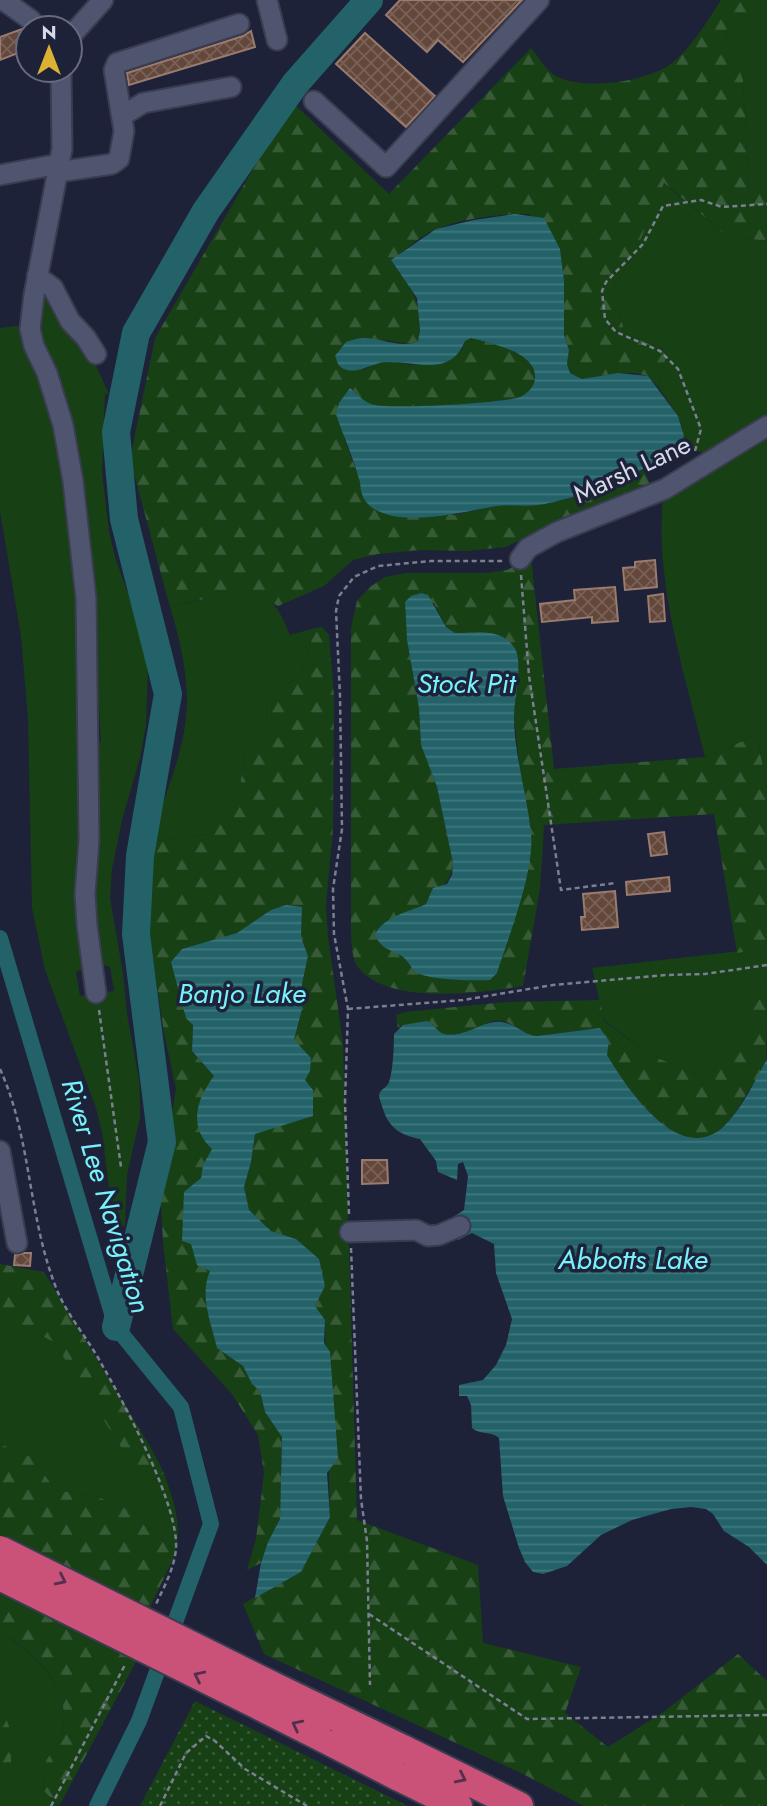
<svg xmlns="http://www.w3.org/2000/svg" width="767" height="1806" viewBox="0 0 767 1806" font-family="Jost,sans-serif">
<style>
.green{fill:#174015}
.forest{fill:url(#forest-firs);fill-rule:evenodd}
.park{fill:url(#park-dots)}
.water{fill:url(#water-rules)}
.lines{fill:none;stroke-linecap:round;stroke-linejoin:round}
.canal{stroke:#226268;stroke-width:16}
.river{stroke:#226268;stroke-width:28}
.building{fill:url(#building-cross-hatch);stroke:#9a7b6e;stroke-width:2}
.minor-casing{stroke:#3a3c4f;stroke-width:23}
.highway-casing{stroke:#3a3c4f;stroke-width:32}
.path{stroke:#7b7f92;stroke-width:2.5;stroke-dasharray:5 3.5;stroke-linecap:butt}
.minor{stroke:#50556f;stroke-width:19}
.highway{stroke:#ca5279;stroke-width:28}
.highway-bridge-casing{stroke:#3a3c4f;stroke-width:32;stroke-linecap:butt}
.highway-bridge{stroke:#ca5279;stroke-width:28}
.oneway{stroke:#52304c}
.labels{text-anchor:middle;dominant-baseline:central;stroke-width:7;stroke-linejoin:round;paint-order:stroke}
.street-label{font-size:26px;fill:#d6d9e9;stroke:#1e2239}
.water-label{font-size:28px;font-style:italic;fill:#77f1fb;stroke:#1e2239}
</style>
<defs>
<pattern id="forest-firs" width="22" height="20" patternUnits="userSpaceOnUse" patternTransform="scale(1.75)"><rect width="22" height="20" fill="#174015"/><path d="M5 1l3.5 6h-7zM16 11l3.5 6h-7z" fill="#385b37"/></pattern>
<pattern id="park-dots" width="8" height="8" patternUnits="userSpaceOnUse" patternTransform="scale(1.75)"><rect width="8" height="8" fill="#174015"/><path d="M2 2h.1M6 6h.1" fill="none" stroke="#385b37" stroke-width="1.8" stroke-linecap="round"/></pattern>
<pattern id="water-rules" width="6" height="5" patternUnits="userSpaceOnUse" patternTransform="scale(1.75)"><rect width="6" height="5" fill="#226268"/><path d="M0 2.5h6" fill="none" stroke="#41787e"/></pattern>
<pattern id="building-cross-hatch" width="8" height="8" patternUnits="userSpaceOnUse" patternTransform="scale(1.75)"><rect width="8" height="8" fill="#63473b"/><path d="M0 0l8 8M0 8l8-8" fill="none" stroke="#796157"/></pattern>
</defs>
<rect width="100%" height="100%" fill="#1e2239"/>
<!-- green -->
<path class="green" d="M767,12V186L749,191L743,81L725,33Z
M663,183L727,236L767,241V416L712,452H700L681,443C689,424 669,404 659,388L667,351L625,334L613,288L635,253Z
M51,296L89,351L109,394H105L102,472L109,531L115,557L145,642L148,666L146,725L140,758L122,820L112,869L110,898L123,973L127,1014L139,1079L140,1102V1117L127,1175L125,1226L118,1227L112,1212L102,1133L96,1108L45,970L32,908L28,720L21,636L0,511V328L17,326L23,330L47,384L79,566L85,968L76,972L80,996L114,991L110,967L98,963L89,880L97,872L98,802L93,750L101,742L99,708L93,701L92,661L98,653L96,617L72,428L67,403L39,334L41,299Z
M767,439V789L757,735L705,757C686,679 654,580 663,500Z
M232,593C273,600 273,595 290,635L315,628L300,676L267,698L266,729L246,746L240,786L210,834L149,842C164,797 188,746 187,697C186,666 179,636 170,607Z
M767,948V980L763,981L751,1012L750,1027L706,1078L648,1054L604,1020L592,968Z
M0,1331H31L54,1342L93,1402L151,1481L164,1473C175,1505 181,1519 176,1553L132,1511L98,1497L55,1490L33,1458L0,1444Z
M0,1631C37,1657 73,1685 62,1736C60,1746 49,1754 45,1764C43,1772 45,1783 44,1791L58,1806H0V1779L11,1770V1732L0,1701Z"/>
<!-- forest -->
<path class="forest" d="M721,0H767V12L725,33L743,80L749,190L767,186V241L727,236L664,183L635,253L613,288L625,334L667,351L659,388L648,376L635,373H618L582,379L570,373L567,364L569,350L564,335V281L560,249L529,214C502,213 461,219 436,229C420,236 405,250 391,261C412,290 425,303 418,341C407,346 397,342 386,340L363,370L378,363L388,361L412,365L462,350L465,341L471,338C490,343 535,352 535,377C535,387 529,393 520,397C504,403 385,410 371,405C364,402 356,393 350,388L344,438L360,480L362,495L454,515L494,506L538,505L568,499L644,470L651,487L537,531L506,547L467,551L421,550L378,554L353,560L324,586L278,606C244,585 206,599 170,607L130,459L155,338L292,102L389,194L531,48C539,57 546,71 556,76C583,91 646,82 671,64C689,51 709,19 721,0Z
M531,557L554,769L705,757L757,735L767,789V948L737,953L714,814L544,825L540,888L523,986C481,993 386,1006 357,966C352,958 352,944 351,935V628L357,601L370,587L385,577L407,573H487L507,570ZM405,602L434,603L446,627L455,633H470L518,659L514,717L519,762L411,967L403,956L410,912L426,904L428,898C442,888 451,882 453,863L437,787L421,745L419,708L407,640Z
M322,627L329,635L334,696L333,830L326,904L328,937L343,1044L357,1520L478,1565L483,1643L581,1667L565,1713L608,1747L662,1713L738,1654L767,1681V1806H584L521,1773L264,1654L243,1604L301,1572L330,1517L325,1320L315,1306L325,1286L296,1239L271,1231L249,1210L244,1187L251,1162L255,1134L305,1080L294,1040L302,1009V984L308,956L301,937L302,908C270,900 262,921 237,933C220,941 200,944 182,949L193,1025L192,1051L214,1076L212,1149L203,1165L191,1244L210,1270L217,1348L243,1366L252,1384L260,1391L265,1412L282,1437L280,1519L268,1542L261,1563L247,1570L256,1539L264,1473L258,1435L232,1394L173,1329L163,1242L160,1188L176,1089L164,1033L146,912L143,880L149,842L210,834L240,786L246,746L266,729L267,698L300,676L315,628Z
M767,980C767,996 767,1048 766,1060C762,1073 751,1086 745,1097C736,1112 726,1129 709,1136C670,1152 623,1082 606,1055L609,1041L600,1028L537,1036C521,1035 511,1017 492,1021C486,1023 482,1026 477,1029C469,1033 447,1037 439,1032C436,1030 435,1027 432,1024L403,1025L398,1028L396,1015L405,1012L506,1002L600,1000L604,1021L648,1054L706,1078L750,1027C751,1007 743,987 767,980Z
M0,1264L44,1272L151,1448L164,1473L151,1481L140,1477L54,1342L31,1331H0Z
M0,1444L33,1458L55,1490L98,1497L132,1511L176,1553L148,1611L0,1537Z
M0,1587L139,1656L59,1806L44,1791C45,1783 43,1772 45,1764C48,1754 60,1746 62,1736C73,1685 37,1656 0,1631Z
M0,1701L11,1732V1770L0,1779Z"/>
<!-- park -->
<path class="park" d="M195,1701L408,1806H140Z"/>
<!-- water -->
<path class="water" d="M515,214L544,218L560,249L564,281V335L569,350L567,364L570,373L582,379L618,373L648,376L678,416L684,436C670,467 572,501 538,505C523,507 506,504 491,507C457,513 401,528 371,507C368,504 363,499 362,494C360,490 361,483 359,479C353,457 343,435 336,414L339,403L350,388C356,393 363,401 371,404C384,410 504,403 520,397C528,393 535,387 535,377C536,352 489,343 471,338L465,341C450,378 416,361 387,362C373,362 359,375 344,369C338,367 337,361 335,356L346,342C352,340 358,338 364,338C381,338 402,349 418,341L420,330L417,298L391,260L436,229L474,220Z
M421,593L428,595L446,627L455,633C476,633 500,627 514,647C524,661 514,699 514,716C514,755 527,794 531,833C535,870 509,936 497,973L490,980C473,981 435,980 419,974C411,970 408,959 400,955C388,949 381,948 375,935C382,917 409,912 426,904L433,888L447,884L452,875L453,863L437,787L421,745L419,708L407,640L405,602L411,596Z
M286,905L302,907L301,937L308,956L302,984V1009L294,1040L311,1058L310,1071L305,1080L313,1090V1116L255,1134L251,1162L244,1187L249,1210L271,1231L296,1239L319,1259L325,1286L315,1306L325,1320L324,1343L330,1352L338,1458L327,1473L330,1517L301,1572L255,1598L261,1563L268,1542L280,1519L282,1437L265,1412L260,1391L252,1384L243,1366L217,1348C211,1322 199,1296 210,1271L197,1265L191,1244L182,1241L184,1192L201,1178L203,1165L212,1149C188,1127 196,1100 214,1076L192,1051L193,1025L186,1018L171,962L182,949L237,933L271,910Z
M427,1021C434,1024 437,1032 444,1034C467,1038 483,1019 502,1022C516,1024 524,1035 537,1036L600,1028L609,1041L607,1055C626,1087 679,1167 723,1127C742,1109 754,1082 767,1059V1565L749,1547L724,1531L713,1514L706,1509L691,1507L671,1509L632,1520L601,1535L567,1566L543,1574L533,1572L525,1562L519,1548L503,1496L499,1438C491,1431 480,1435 472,1428L471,1405L467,1396H459V1385L483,1380L496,1365L506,1345L512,1319L496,1273L494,1244L472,1233L458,1240L450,1219L464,1210L468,1176L463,1162L458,1164L457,1180L438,1172L436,1161L420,1139C399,1135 388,1127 382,1106C381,1103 379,1098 379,1095C380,1089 387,1088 389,1082C393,1071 394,1047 394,1034L403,1025Z"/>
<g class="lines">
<!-- canal -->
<path class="canal" d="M0,938L116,1327L181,1407L211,1524L139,1721L97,1806"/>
<!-- river -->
<path class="river" d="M116,1327L162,1142L136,934L140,856L168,694L124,519L116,432L136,333L206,211L295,84L369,0"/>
</g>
<!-- building -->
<path class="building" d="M400,0H522L463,62L438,40L427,52L386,15Z
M22,29L28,32V49L0,60V37Z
M251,31L255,47L129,85L127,73L243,36Z
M365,33L435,96L406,127L336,64Z
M655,560L657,587L625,590L623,568L635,567V562Z
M615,587L618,621L592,623V617L542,622L540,604L575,600L574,590Z
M663,594L665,621L650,622L648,596Z
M664,832L667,854L651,856L648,834Z
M669,877L670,891L627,895L626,882Z
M615,891L618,927L582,930L581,917H585L583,894Z
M362,1160H387L388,1183L362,1184Z
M24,1253H31L30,1266L14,1265L15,1255Z"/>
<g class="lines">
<defs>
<path id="minor" d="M3,0L31,20
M267,0L277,40
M70,37L103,0
M61,70L62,149L34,295L30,329L34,346L47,373L63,425L73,481L86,598L89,840L85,894L87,925L96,993
M314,101L386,167L539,0
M122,116L143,103L231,87
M58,172L112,164L119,159L124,131L114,70L117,63L239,24
M0,175L59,164
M37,276L53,288L70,321L86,338L96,354
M520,559L528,548L557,532L665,489L767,426
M0,1151L17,1243
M350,1232L416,1230L428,1236L439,1235L460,1226"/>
<path id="highway" d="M271,1685L337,1717
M260,1706L335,1744
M403,1749L519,1806
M397,1776L458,1806"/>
</defs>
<!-- minor casing -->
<use href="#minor" class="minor-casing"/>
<!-- highway casing -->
<use href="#highway" class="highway-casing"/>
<!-- path -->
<path class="path" d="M695,451L701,429L678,369L660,351L616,332L605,319L602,291L606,282L643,244L663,206L701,200L722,207L767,204
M521,575L529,676L561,890L616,883
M348,1009L463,1000L553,985L665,975L705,974L767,965
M99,1010L121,1167
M0,1069C31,1137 28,1215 55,1285C65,1313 87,1337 101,1363C124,1403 179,1505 176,1549C174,1569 164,1587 156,1604
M349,1214L345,1102L348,1009L334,934L333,889L342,829L340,696L336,611L339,596L354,577L378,566L431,561H505
M351,1248L361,1499L367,1541L370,1685
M369,1614L527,1719L767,1715
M51,1806L126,1663
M160,1806L186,1753L206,1736L215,1741L245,1769L307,1806"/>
<!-- minor -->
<use href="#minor" class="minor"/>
<!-- highway -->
<use href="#highway" class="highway"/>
<defs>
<path id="highway-bridge" d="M0,1550L271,1685
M0,1576L260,1706
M337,1717L403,1749
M335,1744L397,1776"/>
</defs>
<!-- highway-bridge casing -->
<use href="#highway-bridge" class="highway-bridge-casing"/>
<!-- highway-bridge -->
<use href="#highway-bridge" class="highway-bridge"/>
</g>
<!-- one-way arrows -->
<defs><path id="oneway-chevron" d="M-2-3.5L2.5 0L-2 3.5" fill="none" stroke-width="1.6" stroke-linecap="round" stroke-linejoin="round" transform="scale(1.75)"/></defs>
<g class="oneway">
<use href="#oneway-chevron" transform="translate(61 1580) rotate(26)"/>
<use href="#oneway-chevron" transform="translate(199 1676) rotate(-154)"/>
<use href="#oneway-chevron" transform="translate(297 1725) rotate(-153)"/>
<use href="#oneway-chevron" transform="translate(461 1778) rotate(26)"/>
</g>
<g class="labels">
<!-- street labels -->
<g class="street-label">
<text transform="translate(632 469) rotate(-25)">Marsh Lane</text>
</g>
<!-- water labels -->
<g class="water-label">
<text x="466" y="683">Stock Pit</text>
<text x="242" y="993">Banjo Lake</text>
<text transform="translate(106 1196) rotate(73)">River Lee Navigation</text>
<text x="633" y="1259">Abbotts Lake</text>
</g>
</g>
<!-- north arrow -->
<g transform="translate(49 49)"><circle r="33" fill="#1e2239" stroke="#686b7f" stroke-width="2"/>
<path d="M0-5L12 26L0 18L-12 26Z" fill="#dcb233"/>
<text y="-10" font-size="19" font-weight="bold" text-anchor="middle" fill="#d6d9e9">N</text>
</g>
</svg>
